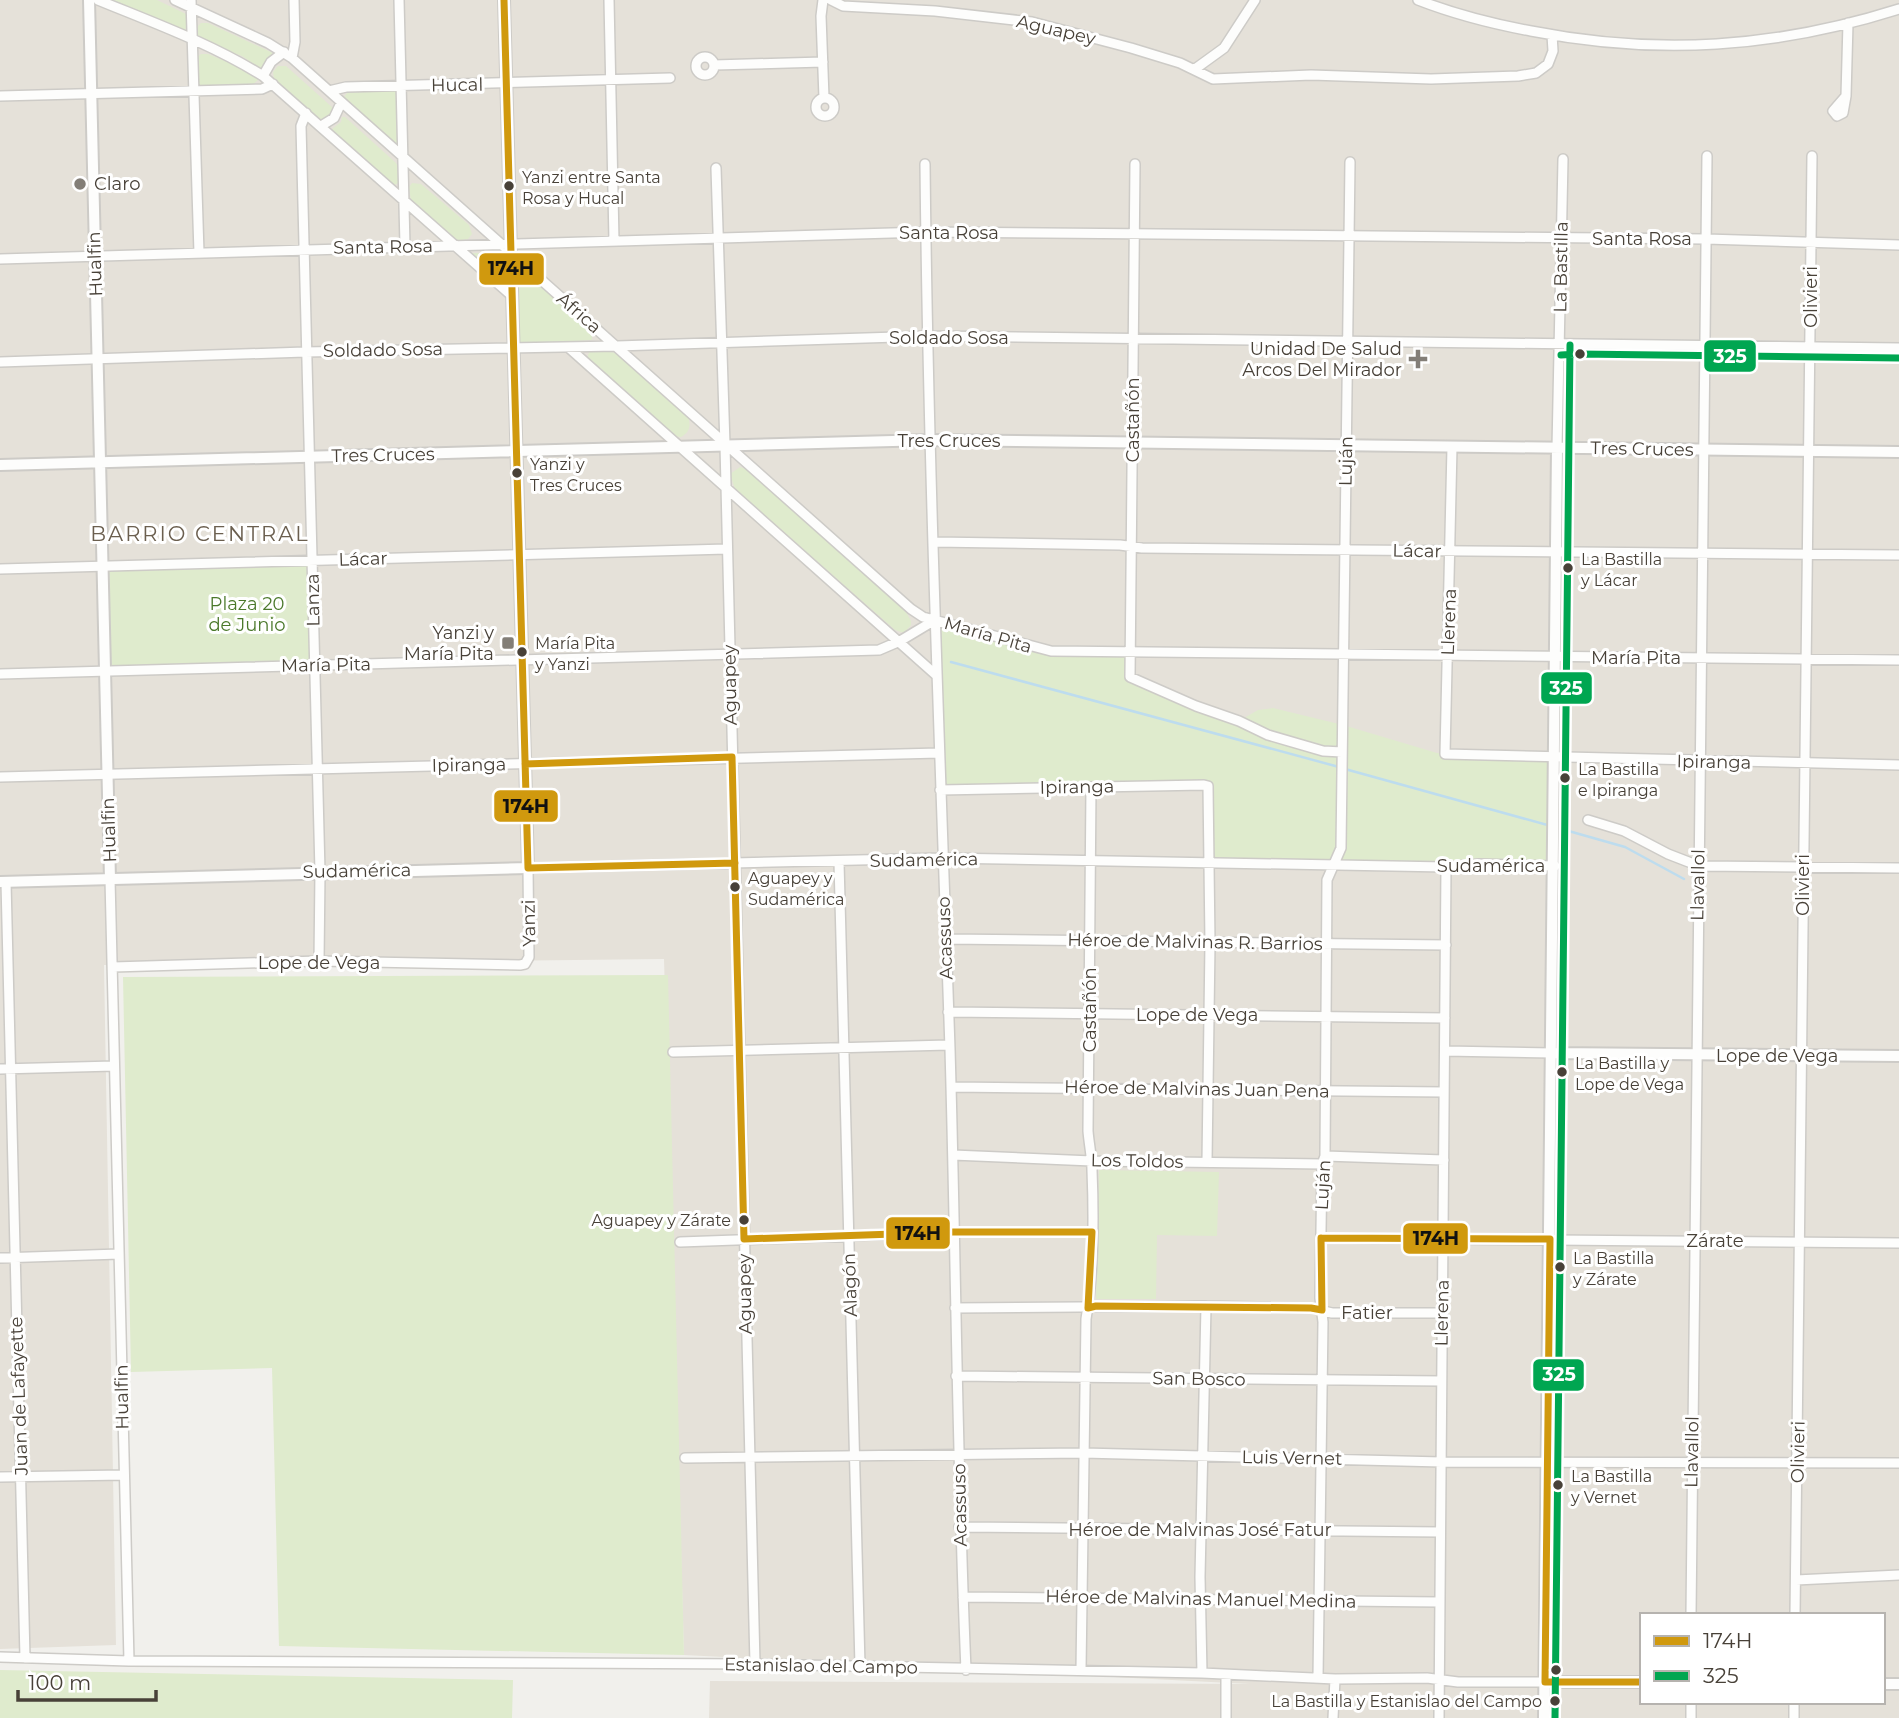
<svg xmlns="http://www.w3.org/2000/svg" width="1899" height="1718" viewBox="0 0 1899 1718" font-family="Montserrat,sans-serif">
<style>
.residential{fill:#e5e1d9;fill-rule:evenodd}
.green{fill:#dfebcd}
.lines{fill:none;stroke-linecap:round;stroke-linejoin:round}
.stream{stroke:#bddcee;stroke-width:2.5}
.minor-casing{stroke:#cdcbc7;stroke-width:12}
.tertiary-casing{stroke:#cdcbc7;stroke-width:14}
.minor{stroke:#fdfdfc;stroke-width:9}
.tertiary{stroke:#fdfdfc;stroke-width:10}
.bus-1-casing{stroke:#fff;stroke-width:12}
.bus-2-casing{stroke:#fff;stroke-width:12}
.bus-1{stroke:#d0990e;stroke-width:7}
.bus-2{stroke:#00a651;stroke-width:7}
.poi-dot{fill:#837e77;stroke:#fff;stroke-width:2.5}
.bus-dot{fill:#484138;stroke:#fff;stroke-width:2.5}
.labels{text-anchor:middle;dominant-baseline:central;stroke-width:6;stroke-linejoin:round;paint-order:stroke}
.bus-label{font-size:16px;fill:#484138;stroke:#fff;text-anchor:start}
.street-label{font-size:18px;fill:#484138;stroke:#fff}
.poi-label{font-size:18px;fill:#484138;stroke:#fff;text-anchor:end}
.park-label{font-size:18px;fill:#4b792b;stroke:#fff}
.quarter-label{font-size:21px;letter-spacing:2px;fill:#6b5f4f;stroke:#fff}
.line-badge{stroke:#fff;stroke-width:2.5}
.badge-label{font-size:19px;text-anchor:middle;font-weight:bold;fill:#fff}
.pale-badge-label{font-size:19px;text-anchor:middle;font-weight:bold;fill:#111}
</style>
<rect width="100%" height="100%" fill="#f1f0ec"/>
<!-- residential -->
<path class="residential" d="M0,0H1899V1718H709L710,1681L1250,1684L684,1655L664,959L104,965L116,1645L0,1649ZM1642,1615H1883V1702H1642Z"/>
<!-- green -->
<path class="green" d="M100,0H157L186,14L189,25L182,32Z
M201,23H208L273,53L265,61L261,69L242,56L200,41L197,37L198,26Z
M201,54H208L252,72L259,79L250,87L198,85L197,57Z
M278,66H286L333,108L332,115L320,120L274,79L273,72Z
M393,89L397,92L399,142L395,146L343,98L348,92Z
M342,117H345L396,163L400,171V182L393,186L332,132L331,130L341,122Z
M412,183L421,184L469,225L472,234L468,239L455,241L411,201L409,187Z
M473,253L505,254L507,256L505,285L470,254Z
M518,268L522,269L592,331V340L521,344L518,339L516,272Z
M590,350L618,353L688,416C691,426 690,432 681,437L672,436L587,358Z
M740,467L749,470L906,612L911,621V625L904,633L895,630L735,489L730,474Z
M312,561L315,665L106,671L103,566Z
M936,620L1042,650H1132L1131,677L1239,721L1258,710L1273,708L1343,725L1437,753L1556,758L1555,866L1209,862L1208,786L940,790Z
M668,975L684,1655L279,1646L272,1368L131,1372L123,977Z
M1099,1170L1219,1172L1217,1236L1157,1235L1156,1299H1096Z
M0,1670L513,1680L512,1718H0Z"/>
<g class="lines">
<!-- stream -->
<path class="stream" d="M951,662L1339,767
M1345,769L1551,826
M1558,828L1625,847L1684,879"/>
<defs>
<path id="minor" d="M98,0C154,23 212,44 263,76L512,296
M175,0L268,43L292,58L911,609L923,617L1051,651L1899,660
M191,0L199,253
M399,0L405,246
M609,0L614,241
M823,0L821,16L824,98
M831,0L843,6L935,11L1032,22L1131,48L1180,63L1213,79L1311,75L1431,79L1518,76L1536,73L1548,64L1553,51L1552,35
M1418,0C1454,14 1493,24 1531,31C1658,56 1776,48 1899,9
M696 66a9 9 0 1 1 18 0a9 9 0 1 1-18 0Z
M292,58L295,42L294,0
M714,65L823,62
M1195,69L1224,48L1255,0
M263,76L271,62L284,52
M329,91L346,87L670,78
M0,96L262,89L273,84
M1846,96L1843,113L1837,116L1833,111L1846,96L1848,23
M816 107a9 9 0 1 1 18 0a9 9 0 1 1-18 0Z
M306,113L301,126L320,872L319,961
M321,126L334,118L341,103
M925,164C928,459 940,754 950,1049C956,1256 957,1463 966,1670
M1135,164L1130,677L1196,706L1239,721L1268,735L1323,751L1342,752
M716,168L725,445L755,1664
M0,259L926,232L1706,239L1899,245
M568,347L936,675
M0,362L305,352L617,346L929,336L1899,348
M1452,447L1445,754L1899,765
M1557,448L1563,159
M934,542L1120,545L1142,548L1899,555
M0,569L727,549
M0,674L879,650L900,641L935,620
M0,777L939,753
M940,790L1204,785L1208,786L1210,943L1207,1162
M1588,820L1624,831L1668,854L1699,866L1899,868
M839,862L860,1666
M110,879L129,1661
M6,882L25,1658
M945,939L1446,945
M113,967L319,961L520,965L525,964L529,957L528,868L943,858L1446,867L1479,864L1555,866
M948,1012L1445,1018
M1445,1051L1552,1053
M673,1052L949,1045
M0,1069L114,1066
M951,1087L1444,1092
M953,1155L1092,1161L1322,1164
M1325,1156L1444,1160
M1321,1238L1899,1243
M680,1242L953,1232H1092
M0,1258L119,1254
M955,1308L1206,1306L1311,1308L1332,1313H1443
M956,1376L1441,1381
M685,1458L1083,1453L1442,1462L1899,1463
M0,1477L124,1475
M959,1527L1440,1532
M1796,1580L1899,1575
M963,1597L1439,1602
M1691,1615L1707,156
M1795,1615L1812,156
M0,1657L129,1661L755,1664L1202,1673L1335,1679L1427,1678L1458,1682H1545
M1081,1670L1086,1319C1094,1271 1094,1219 1092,1170C1092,1157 1089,1144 1088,1131L1091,787
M1202,1673L1200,1577L1206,1306
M1318,1677L1323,1322L1320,1298L1322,1164L1325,1156L1327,880L1341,848L1350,162
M1226,1718V1676
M1333,1718L1335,1679
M1439,1718L1446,867
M1691,1718V1702
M1794,1718V1702"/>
<path id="tertiary" d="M89,0L110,879
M0,465L930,440L1899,452
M0,882L528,868L504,0
M1552,1053L1899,1056
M1545,1682H1642
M1883,1684H1899
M1544,1718L1557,448"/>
</defs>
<!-- minor casing -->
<use href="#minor" class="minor-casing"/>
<!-- tertiary casing -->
<use href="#tertiary" class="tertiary-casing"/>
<!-- minor -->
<use href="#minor" class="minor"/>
<!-- tertiary -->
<use href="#tertiary" class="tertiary"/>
<defs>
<path id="bus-1" d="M504,0L528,868L735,863
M525,764L732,757L744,1239
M1321,1238L1550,1239
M1321,1238L1322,1310
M744,1239L953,1232H1092
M1088,1308L1096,1306L1311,1308L1322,1310
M1088,1308L1092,1232
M1545,1682L1550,1239
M1545,1682H1642"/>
<path id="bus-2" d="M1561,355L1578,354L1899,358
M1555,1718L1570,345"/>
</defs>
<!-- bus-1 casing -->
<use href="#bus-1" class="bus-1-casing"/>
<!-- bus-2 casing -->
<use href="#bus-2" class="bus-2-casing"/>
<!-- bus-1 -->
<use href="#bus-1" class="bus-1"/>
<!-- bus-2 -->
<use href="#bus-2" class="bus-2"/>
</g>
<!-- markers -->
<g class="poi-dot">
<circle cx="80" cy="184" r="7"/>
<path d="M1414.5 348.5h7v7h7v7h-7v7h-7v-7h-7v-7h7z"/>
<rect x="501" y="636" width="14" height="14" rx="3.5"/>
</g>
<g class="bus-dot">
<circle cx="509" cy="186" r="6"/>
<circle cx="1580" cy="354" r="6"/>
<circle cx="517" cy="473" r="6"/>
<circle cx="1568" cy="568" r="6"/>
<circle cx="522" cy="652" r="6"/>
<circle cx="1565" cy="778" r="6"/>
<circle cx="735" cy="887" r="6"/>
<circle cx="1562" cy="1072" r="6"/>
<circle cx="744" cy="1220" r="6"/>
<circle cx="1560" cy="1267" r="6"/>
<circle cx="1558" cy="1485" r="6"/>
<circle cx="1556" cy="1670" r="6"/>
<circle cx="1555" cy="1701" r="6"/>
</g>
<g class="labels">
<!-- bus labels -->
<g class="bus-label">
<text x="522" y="177">Yanzi entre Santa<tspan x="522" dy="21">Rosa y Hucal</tspan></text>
<text x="530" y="464">Yanzi y<tspan x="530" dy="21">Tres Cruces</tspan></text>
<text x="1581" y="559">La Bastilla<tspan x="1581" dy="21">y Lácar</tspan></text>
<text x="535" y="643">María Pita<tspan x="535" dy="21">y Yanzi</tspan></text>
<text x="1578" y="769">La Bastilla<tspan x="1578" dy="21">e Ipiranga</tspan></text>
<text x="748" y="878">Aguapey y<tspan x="748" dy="21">Sudamérica</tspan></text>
<text x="1575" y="1063">La Bastilla y<tspan x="1575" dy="21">Lope de Vega</tspan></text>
<text x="731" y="1220" text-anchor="end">Aguapey y Zárate</text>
<text x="1573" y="1258">La Bastilla<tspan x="1573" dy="21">y Zárate</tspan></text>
<text x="1571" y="1476">La Bastilla<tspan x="1571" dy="21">y Vernet</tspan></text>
<text x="1542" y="1701" text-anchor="end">La Bastilla y Estanislao del Campo</text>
</g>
<!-- street labels -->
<g class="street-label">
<text transform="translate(1056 30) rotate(13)">Aguapey</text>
<text transform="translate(457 85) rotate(-1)">Hucal</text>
<text x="949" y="233">Santa Rosa</text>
<text x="1642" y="239">Santa Rosa</text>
<text transform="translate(383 247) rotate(-1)">Santa Rosa</text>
<text transform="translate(95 264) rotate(-92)">Hualfin</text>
<text transform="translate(1561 267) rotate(-89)">La Bastilla</text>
<text transform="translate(1811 297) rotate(-90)">Olivieri</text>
<text transform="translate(579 313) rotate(41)">África</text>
<text x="949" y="338">Soldado Sosa</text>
<text transform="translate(383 350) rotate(-1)">Soldado Sosa</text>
<text transform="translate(1133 420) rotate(-90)">Castañón</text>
<text x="949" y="441">Tres Cruces</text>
<text transform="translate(1642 449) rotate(1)">Tres Cruces</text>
<text transform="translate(383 455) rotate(-1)">Tres Cruces</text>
<text transform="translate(1346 461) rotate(-89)">Luján</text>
<text transform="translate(1417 551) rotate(1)">Lácar</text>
<text transform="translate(363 559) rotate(-2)">Lácar</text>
<text transform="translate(313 600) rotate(-91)">Lanza</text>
<text transform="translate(1449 622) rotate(-88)">Llerena</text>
<text transform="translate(988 635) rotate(16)">María Pita</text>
<text x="1636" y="658">María Pita</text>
<text transform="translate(326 665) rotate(-1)">María Pita</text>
<text transform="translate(730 685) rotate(-91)">Aguapey</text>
<text transform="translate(1714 762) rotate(1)">Ipiranga</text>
<text transform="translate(469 765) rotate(-1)">Ipiranga</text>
<text transform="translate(1077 787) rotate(-1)">Ipiranga</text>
<text transform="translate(109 830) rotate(-92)">Hualfin</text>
<text transform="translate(924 860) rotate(-1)">Sudamérica</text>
<text x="1491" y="866">Sudamérica</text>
<text transform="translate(357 871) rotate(-1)">Sudamérica</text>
<text transform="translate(1698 885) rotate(-89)">Llavallol</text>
<text transform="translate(1803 885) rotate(-90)">Olivieri</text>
<text transform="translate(529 923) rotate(-91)">Yanzi</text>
<text transform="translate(945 938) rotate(-92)">Acassuso</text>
<text transform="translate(1195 942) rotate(1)">Héroe de Malvinas R. Barrios</text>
<text x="319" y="963">Lope de Vega</text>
<text transform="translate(1090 1010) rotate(-90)">Castañón</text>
<text x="1197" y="1015">Lope de Vega</text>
<text x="1777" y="1056">Lope de Vega</text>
<text transform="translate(1197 1089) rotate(1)">Héroe de Malvinas Juan Pena</text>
<text transform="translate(1137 1161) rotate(1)">Los Toldos</text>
<text transform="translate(1323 1185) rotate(-87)">Luján</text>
<text x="1715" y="1241">Zárate</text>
<text transform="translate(850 1285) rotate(-92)">Alagón</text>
<text transform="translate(745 1294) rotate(-91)">Aguapey</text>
<text x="1367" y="1313">Fatier</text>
<text transform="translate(1442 1313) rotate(-89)">Llerena</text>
<text transform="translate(1199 1379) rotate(1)">San Bosco</text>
<text transform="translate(19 1396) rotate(-92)">Juan de Lafayette</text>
<text transform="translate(122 1397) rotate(-91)">Hualfin</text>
<text transform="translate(1692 1452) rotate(-89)">Llavallol</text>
<text transform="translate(1798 1452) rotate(-89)">Olivieri</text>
<text transform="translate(1292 1458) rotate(1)">Luis Vernet</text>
<text transform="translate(960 1505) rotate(-91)">Acassuso</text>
<text x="1200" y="1530">Héroe de Malvinas José Fatur</text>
<text transform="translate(1201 1599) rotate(1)">Héroe de Malvinas Manuel Medina</text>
<text transform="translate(821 1666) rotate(1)">Estanislao del Campo</text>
</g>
<!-- poi labels -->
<g class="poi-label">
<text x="94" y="184" text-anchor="start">Claro</text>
<text x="1402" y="349">Unidad De Salud<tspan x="1402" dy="21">Arcos Del Mirador</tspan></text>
<text x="494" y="633">Yanzi y<tspan x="494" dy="21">María Pita</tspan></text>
</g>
<!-- park labels -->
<g class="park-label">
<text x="247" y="604">Plaza 20<tspan x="247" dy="21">de Junio</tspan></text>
</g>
<!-- quarter labels -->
<g class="quarter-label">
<text x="200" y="533">BARRIO CENTRAL</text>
</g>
</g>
<g class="line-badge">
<rect x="478" y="252" width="67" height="34" rx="7" fill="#d0990e"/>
<rect x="1703" y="339" width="54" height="34" rx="7" fill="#00a651"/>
<rect x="1540" y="671" width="53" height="34" rx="7" fill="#00a651"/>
<rect x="493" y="789" width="66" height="34" rx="7" fill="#d0990e"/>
<rect x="885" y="1216" width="66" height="34" rx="7" fill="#d0990e"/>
<rect x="1402" y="1222" width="67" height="33" rx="7" fill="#d0990e"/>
<rect x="1532" y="1358" width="53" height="34" rx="7" fill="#00a651"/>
</g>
<g class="badge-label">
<text x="1730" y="363">325</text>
<text x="1566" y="695">325</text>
<text x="1559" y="1381">325</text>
</g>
<g class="pale-badge-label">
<text x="511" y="275">174H</text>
<text x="526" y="813">174H</text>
<text x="918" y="1240">174H</text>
<text x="1436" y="1245">174H</text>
</g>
<!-- legend -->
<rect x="1640" y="1613" width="245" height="91" fill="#ffffff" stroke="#b6b3af" stroke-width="2"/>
<rect x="1654" y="1636" width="35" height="10" fill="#d0990e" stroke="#b6b3af" stroke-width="2"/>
<text x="1703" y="1648" font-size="21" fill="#484138">174H</text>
<rect x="1654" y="1671" width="35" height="10" fill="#00a651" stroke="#b6b3af" stroke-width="2"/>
<text x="1703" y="1683" font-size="21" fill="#484138">325</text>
<!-- scale -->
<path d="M18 1690v10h138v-10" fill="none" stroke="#484138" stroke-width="3.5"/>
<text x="28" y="1690" font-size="21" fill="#484138" stroke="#ffffff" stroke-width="5" paint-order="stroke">100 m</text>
</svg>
